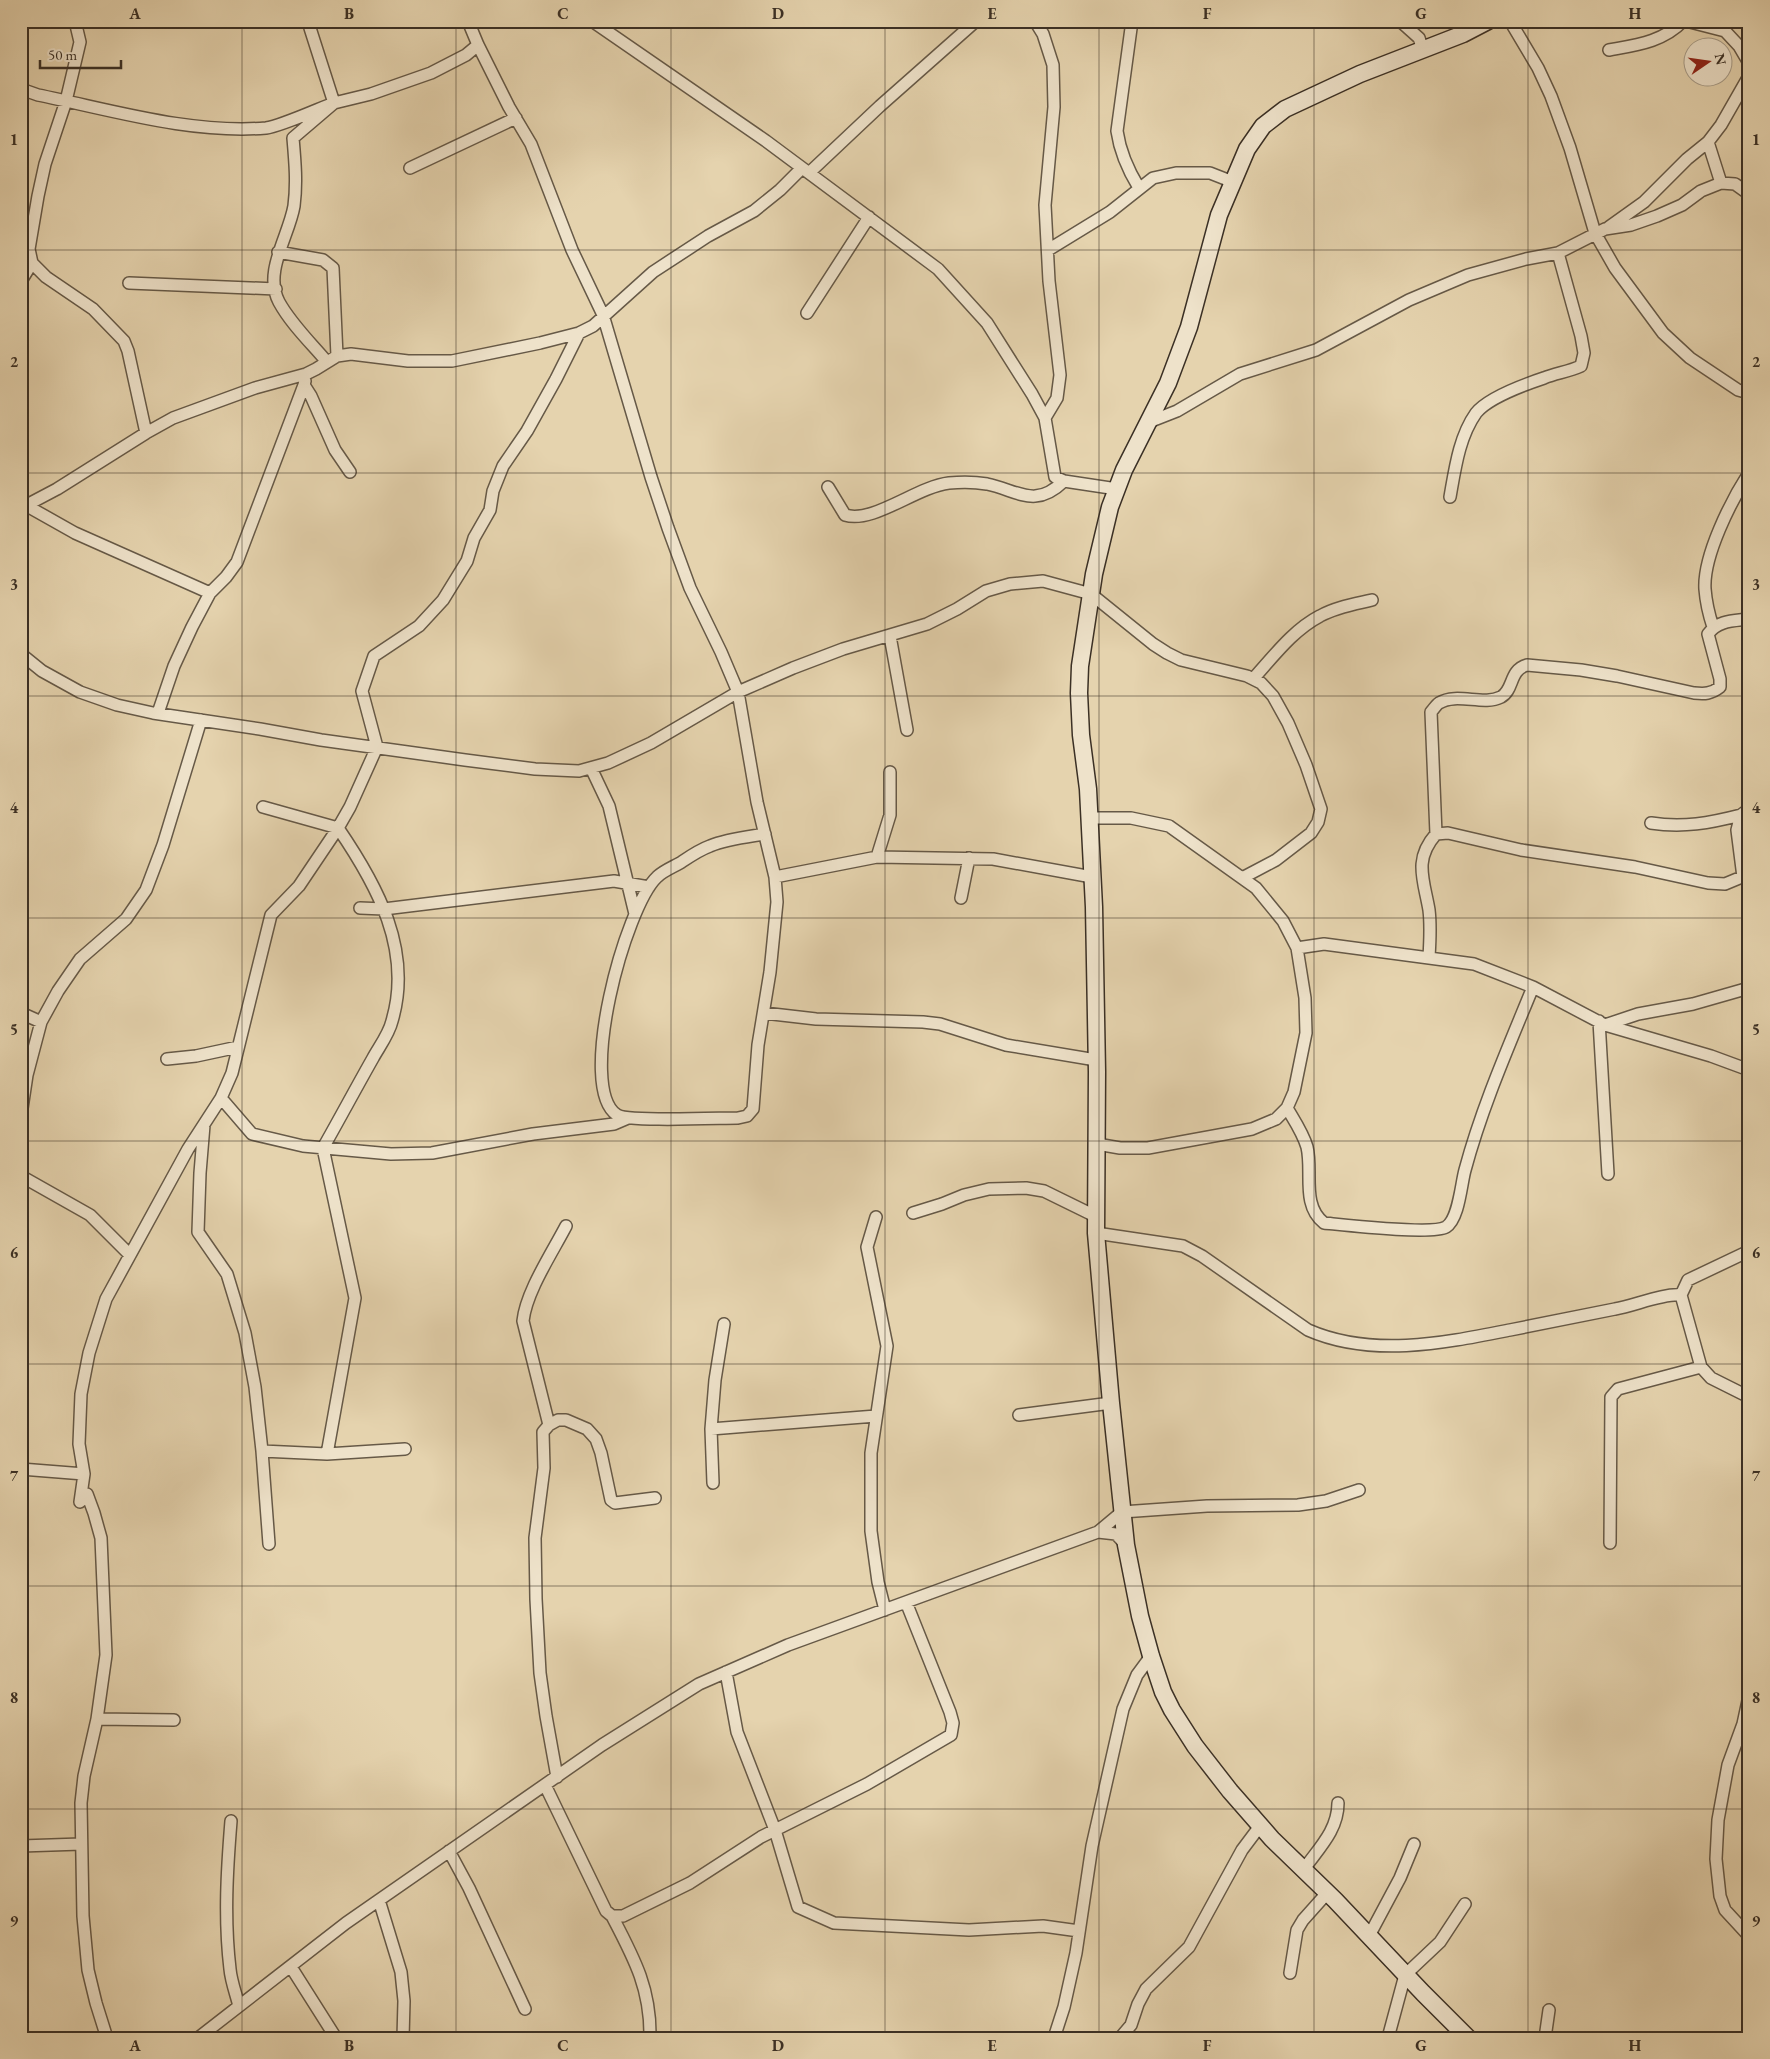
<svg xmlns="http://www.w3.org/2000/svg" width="1770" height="2059" viewBox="0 0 1770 2059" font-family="'EB Garamond',serif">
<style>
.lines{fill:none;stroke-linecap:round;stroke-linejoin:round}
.minor-casing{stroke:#665947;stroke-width:14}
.secondary-casing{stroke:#3b3025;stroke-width:19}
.minor{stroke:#eee2ca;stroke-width:11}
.secondary{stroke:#eee2ca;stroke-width:16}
.grid{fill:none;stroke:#3b3025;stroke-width:1;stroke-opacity:0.55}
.neatline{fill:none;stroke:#3b3025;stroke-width:2}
.grid-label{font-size:16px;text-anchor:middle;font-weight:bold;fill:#3b3025}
</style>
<rect width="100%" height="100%" fill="#e5d3ae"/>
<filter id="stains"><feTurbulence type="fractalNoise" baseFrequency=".004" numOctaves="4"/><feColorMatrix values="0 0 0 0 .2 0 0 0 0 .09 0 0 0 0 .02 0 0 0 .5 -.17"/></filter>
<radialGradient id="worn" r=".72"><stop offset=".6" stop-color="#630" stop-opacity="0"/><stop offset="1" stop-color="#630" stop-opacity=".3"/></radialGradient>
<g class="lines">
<defs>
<path id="minor" d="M75,21L80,42L66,101L45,164L38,196L29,249L32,263L46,277L93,309L124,341L128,351L146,433
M468,21L478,45L509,107L531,144L572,250L603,315L651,477L668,528L690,588L721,652L738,692L757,802L775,877L777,902L770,972L758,1045L753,1109L747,1116L738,1118C719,1118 628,1122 617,1115C576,1088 625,907 657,877C663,871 673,867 680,863C689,857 699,850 710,846C727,839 747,837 765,834
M592,21L766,141L938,269L987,323L1032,394L1045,418L1055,477L1064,481L1117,489
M1035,21L1043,34L1053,65L1054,107L1045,205L1049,281L1060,375L1057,398L1045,418
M1132,21L1117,131C1120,152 1128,170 1139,188
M1400,21L1419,38L1423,50
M1510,21L1538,68L1551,96L1570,148L1595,233L1615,268L1663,333L1690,358L1738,390L1749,393
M1686,21L1725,31L1739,46L1749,63
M1609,50C1636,45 1663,42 1683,21
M21,89L38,95C112,110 190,134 266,128C281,126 318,109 334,103L310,28V21
M1708,142L1721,183
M410,168L516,118
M810,172L880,106L976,21
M1609,227L1644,202L1687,159L1708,142L1721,125L1749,76
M1048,250L1110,212L1153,178L1176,173H1210L1233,182
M278,252L323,260L333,268L337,356
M21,281L32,263
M129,283L276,289
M807,313L869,217
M327,362C311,343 291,324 279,302C263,272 289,236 294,206C297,183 295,161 293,138L334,103L371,94L431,73L466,55L478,45
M305,381L304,385L311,396L335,450L350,472
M1149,422L1177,411L1240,374L1316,350L1409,300L1468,275L1526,259L1558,253L1605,229L1631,225L1657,216L1682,205L1701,191L1721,183L1735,184L1749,194
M828,487L845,515C873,524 916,487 949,483C961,482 975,482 987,484C1019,491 1035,509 1064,481
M1450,497C1455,469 1459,437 1476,413C1488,398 1526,384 1544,378C1556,373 1568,372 1581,366L1584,353L1581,336L1558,253
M27,506L75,533L210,593
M21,508L57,489L146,433L173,418L255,388L306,374L316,369L337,356L351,354L408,361H452L540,343L579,333L593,326L653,272L708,236L754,211L780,190L802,168
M1713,627C1709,615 1706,602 1705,589C1703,556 1731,501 1749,473
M890,636L907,730
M21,654L42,671L80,692L117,705L153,713L260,729L321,740L465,760L535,769L579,771L608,763L651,743L738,692L793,668L843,649L927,624L957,609L986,591L1010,584L1043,581L1091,594L1153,644L1167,653L1181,660L1247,676L1261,683L1273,696L1288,723L1306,765L1321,809L1318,822L1311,833L1276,860L1242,878
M1253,679C1273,657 1293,630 1320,616C1336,607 1355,604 1372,600
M158,713L174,666L192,627L210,593L226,577L237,562L304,385
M591,768L609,806L635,914
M263,807L338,828C377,885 413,950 392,1021C389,1034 379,1047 373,1058C356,1088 340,1118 323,1148L355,1298L327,1454
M1089,818H1131L1169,826L1256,888L1283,921L1297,948L1305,998L1306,1033L1294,1092L1287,1108L1276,1119L1252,1129L1148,1148H1120L1097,1144
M1651,823C1683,828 1710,823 1741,815
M1436,834L1431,712C1433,710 1436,705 1439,703C1457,692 1483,706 1501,697C1514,690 1509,670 1527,665L1581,670L1617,676L1694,693C1705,694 1711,694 1720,687V679L1708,634C1718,620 1734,621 1749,619
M877,857L993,859L1092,877
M775,877L877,857L890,815V772
M1743,877L1737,830L1741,815L1749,809
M961,898L969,858
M360,908L384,909L614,881L649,887
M1297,948L1324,944L1474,964L1533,987L1605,1025L1711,1056L1749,1070
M1429,957C1430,941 1431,926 1429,910C1424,880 1413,860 1436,834L1448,833L1521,850L1635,867L1708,883L1725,884L1749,874
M21,1013L41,1022
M764,1013L816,1019L923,1022L940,1024L1006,1045L1096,1060
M1599,1021L1608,1174
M1605,1025L1638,1014L1693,1004L1749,988
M167,1059L196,1056L238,1047
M221,1098L252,1134L303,1146L391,1154L432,1153L533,1134L614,1124L628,1118
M1287,1108C1294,1120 1303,1133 1307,1147C1313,1172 1301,1205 1324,1223C1345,1225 1432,1235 1446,1227C1459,1219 1461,1184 1465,1170C1482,1107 1508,1048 1533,987
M21,1115L27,1075L41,1022L58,991L80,959L126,919L146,890L163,845L201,720
M204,1125L200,1173L198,1232L227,1274L245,1333L255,1387L262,1451L269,1544
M21,1176L90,1215L130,1255
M913,1213L942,1204L964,1195L989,1189L1026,1188L1044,1191L1097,1217
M876,1217L867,1247L887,1346L871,1453V1531L878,1582L885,1610
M1096,1233L1183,1246L1202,1256L1308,1330C1372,1358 1444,1343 1510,1330C1545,1323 1580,1316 1615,1309C1634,1306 1663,1293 1681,1295
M1749,1251L1688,1280L1681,1295L1701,1367L1711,1378L1749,1397
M724,1324L715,1380L711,1429L876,1416
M1019,1415L1111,1403
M549,1425L523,1321C526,1292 552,1253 566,1226
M711,1429L713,1483
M262,1451L327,1454L405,1449
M21,1469L84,1474
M1098,1532L1116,1534L1126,1545
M1610,1543L1611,1397L1618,1389L1701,1367
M726,1672L737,1732L775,1830L798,1907L834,1923L969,1930L1043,1926L1079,1931
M1749,1696L1743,1724L1728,1765L1718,1820L1716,1859L1720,1896L1725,1910L1749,1936
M97,1719L174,1720
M557,1777L546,1716L540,1673L536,1599L535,1538L544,1468L543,1432L549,1425L558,1420H566L587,1429L596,1439L601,1453L611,1500L615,1503L655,1498
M545,1785L606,1911L612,1916H623L690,1883L761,1837L867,1784L951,1735L953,1723L950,1712L906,1602
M231,1821C227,1870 224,1919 230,1969C231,1981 236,1994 239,2006
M21,1846L81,1844
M449,1851L469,1888L525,2009
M1304,1869C1319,1848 1338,1830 1338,1803
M379,1900L401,1972L404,2001L403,2038
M612,1916C634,1958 651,1989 650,2038
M1369,1936L1400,1878L1414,1844
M291,1967L336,2038
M1290,1973L1297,1930L1303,1920L1328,1892
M107,2038L96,2003L88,1970L83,1916L81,1803L84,1776L97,1719L106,1655L101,1538L94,1513L87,1494L80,1502L84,1474L79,1444L81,1394L89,1353L106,1299L188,1149L221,1098L232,1073L271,915L299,886L338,828L350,807L377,747L362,691L374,656L419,626L443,600L467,561L474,538L490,510L493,491L503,466L527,431L556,379L579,333
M198,2038L346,1923L602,1745L699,1684L788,1645L1098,1532L1122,1512L1207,1506L1298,1505L1326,1501L1359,1490
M1054,2038L1064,2007L1076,1953L1092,1846L1123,1709L1137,1675L1151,1656
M1120,2038L1131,2025L1138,2004L1146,1989L1189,1947L1242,1850L1260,1826
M1388,2038L1405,1975L1440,1942L1465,1904
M1545,2038L1549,2010"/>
<path id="secondary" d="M1468,2038L1423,1993L1335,1900L1272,1839L1230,1791L1195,1746L1172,1710L1163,1692L1151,1656L1140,1616L1126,1545L1111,1403L1096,1233L1097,1072L1094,907L1088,789L1081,735L1079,693L1080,666L1094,574L1110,507L1124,470L1168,383L1189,327L1219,215L1247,149L1263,126L1285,109L1360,74L1463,34L1488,21"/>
</defs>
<!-- minor casing -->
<use href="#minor" class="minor-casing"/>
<!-- secondary casing -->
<use href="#secondary" class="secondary-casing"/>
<!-- minor -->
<use href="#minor" class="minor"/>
<!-- secondary -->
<use href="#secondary" class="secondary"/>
</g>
<!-- grid -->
<path class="grid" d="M242,21V2038M456,21V2038M671,21V2038M885,21V2038M1099,21V2038M1314,21V2038M1528,21V2038M21,250H1749M21,473H1749M21,696H1749M21,918H1749M21,1141H1749M21,1364H1749M21,1586H1749M21,1809H1749"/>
<!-- margin -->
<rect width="1770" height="2059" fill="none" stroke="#e5d3ae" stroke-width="55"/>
<!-- north arrow -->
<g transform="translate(1708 62) rotate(77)"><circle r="24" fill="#eee2ca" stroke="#a69b88"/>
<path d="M0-4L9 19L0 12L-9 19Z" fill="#8f2418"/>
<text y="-8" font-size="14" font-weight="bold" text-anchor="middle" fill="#3b3025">N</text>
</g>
<!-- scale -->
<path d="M40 60v8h81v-8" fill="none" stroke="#3b3025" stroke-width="2.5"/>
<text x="48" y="60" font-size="15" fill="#3b3025" stroke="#eee2ca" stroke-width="4" paint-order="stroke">50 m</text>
<rect x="28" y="28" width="1714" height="2004" class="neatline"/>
<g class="grid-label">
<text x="135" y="19">A</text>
<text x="349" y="19">B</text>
<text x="563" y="19">C</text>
<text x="778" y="19">D</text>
<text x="992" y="19">E</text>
<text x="1207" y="19">F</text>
<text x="1421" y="19">G</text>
<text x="1635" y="19">H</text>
<text x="14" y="145">1</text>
<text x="1756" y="145">1</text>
<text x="14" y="367">2</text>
<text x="1756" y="367">2</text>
<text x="14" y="590">3</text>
<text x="1756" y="590">3</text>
<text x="14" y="813">4</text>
<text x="1756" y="813">4</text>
<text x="14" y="1035">5</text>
<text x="1756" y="1035">5</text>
<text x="14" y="1258">6</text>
<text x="1756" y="1258">6</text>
<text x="14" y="1481">7</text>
<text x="1756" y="1481">7</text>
<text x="14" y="1703">8</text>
<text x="1756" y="1703">8</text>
<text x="14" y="1926">9</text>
<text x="1756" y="1926">9</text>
<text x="135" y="2051">A</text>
<text x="349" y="2051">B</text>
<text x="563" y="2051">C</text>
<text x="778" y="2051">D</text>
<text x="992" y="2051">E</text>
<text x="1207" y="2051">F</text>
<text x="1421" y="2051">G</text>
<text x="1635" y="2051">H</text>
</g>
<rect width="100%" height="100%" filter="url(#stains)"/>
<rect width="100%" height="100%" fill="url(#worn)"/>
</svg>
